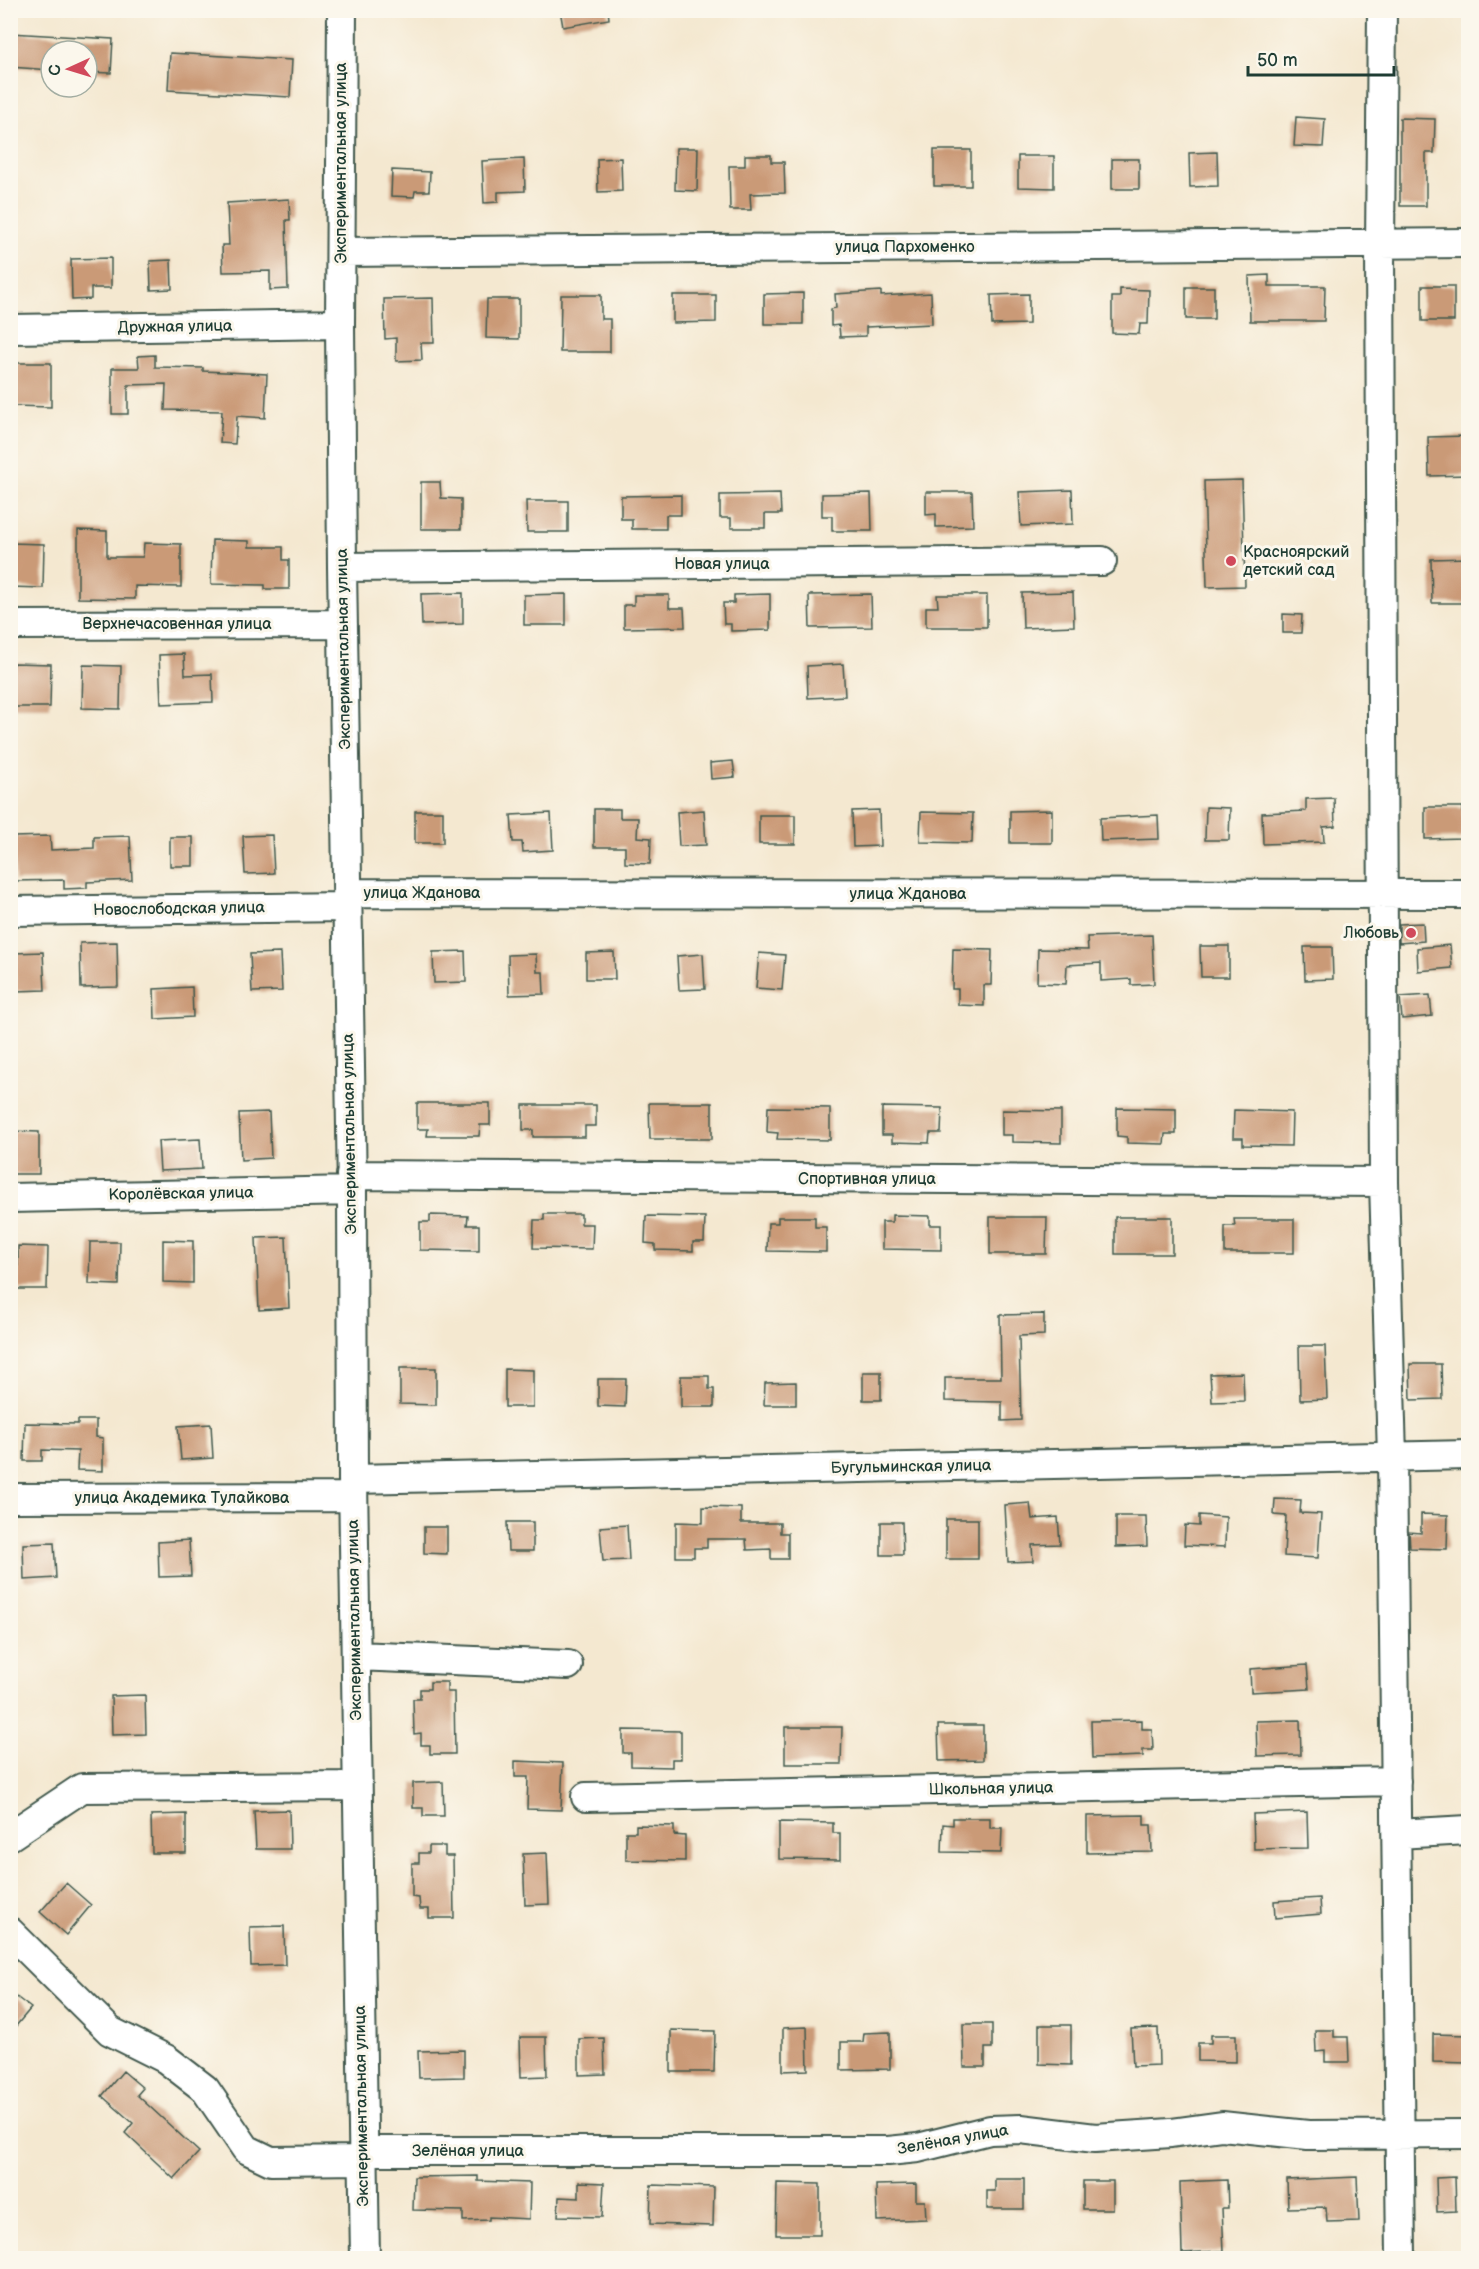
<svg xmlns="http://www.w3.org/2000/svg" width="1479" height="2269" viewBox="0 0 1479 2269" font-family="'Balsamiq Sans',sans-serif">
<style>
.building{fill:#ca9a77}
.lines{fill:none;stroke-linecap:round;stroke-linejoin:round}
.minor-casing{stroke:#3f574b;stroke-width:32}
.minor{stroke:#fff;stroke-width:28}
.poi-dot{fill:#d1495b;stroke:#fbf7ec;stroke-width:2}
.labels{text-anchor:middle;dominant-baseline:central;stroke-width:6;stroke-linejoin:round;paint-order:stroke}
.street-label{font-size:16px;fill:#1f3d34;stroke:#fbf7ec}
.poi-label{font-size:16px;fill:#1f3d34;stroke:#fbf7ec;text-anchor:start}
</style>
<rect width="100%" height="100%" fill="#fbf7ec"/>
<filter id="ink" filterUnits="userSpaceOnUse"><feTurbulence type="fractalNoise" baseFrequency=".0167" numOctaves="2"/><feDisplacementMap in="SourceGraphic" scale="12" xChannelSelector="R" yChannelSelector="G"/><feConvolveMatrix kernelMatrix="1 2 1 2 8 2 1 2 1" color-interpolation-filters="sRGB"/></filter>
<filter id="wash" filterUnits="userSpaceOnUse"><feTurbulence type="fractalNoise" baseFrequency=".008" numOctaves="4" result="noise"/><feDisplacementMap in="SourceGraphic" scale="24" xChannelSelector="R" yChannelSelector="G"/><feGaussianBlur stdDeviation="1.35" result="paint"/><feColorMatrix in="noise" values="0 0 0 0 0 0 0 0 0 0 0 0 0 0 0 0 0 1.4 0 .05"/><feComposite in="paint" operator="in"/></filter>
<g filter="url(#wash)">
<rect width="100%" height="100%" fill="#f4e8d0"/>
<g id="blocks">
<!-- building -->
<path class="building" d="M560,10H608L609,19L563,27Z
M10,33L113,39L111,73L87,72V51H51V70L10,67Z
M170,53L292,60L290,97L168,90Z
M1296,117L1325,119L1323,147L1294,146Z
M1400,118L1435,119L1434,153H1426V206H1400Z
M676,148H698L697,191L675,190Z
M934,150H971V186H934Z
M1217,152L1218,186L1190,187L1189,153Z
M745,155H771V162H784L785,193L750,194L751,210H730L729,166H745Z
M1018,156H1054V188L1018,187Z
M621,158L622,191L598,192L597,159Z
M524,159L525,191L498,192V202L484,203L482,161Z
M1112,159H1139V189H1112Z
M392,170L430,172L429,191H415L414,197L391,196Z
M289,199L290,220H286L288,289L270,290V271L223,272L222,245H229L227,203Z
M111,258V288H91V299L72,300L71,259Z
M171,260L172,289L151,290L150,261Z
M1269,275V286H1325L1324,321H1250L1249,276Z
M1422,286H1454V321H1422Z
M1186,287H1214V319H1186Z
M1120,289L1149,290L1148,324H1140L1139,334L1112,333V297H1120Z
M881,291V296L931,293L932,324L866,327V336L840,337L839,325L831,326V309L836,308L835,294Z
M803,293V324H764V294Z
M1029,294V324L992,325L991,295Z
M561,295H601V319H610V352H560Z
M673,295H716V322L673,323Z
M433,298L434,343H421L422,360L396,361V338L385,339L384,299Z
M487,299H519V339L486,338Z
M155,355V367L203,368V371L267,374L265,418L237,416L235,444L220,443L222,411L165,410L166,384L128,385V414H112V368H139L138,356Z
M14,363H51V407L13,406Z
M1468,436V475L1429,476L1428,437Z
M1242,480L1245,586L1207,587L1204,481Z
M421,482H440L441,498L461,499V529H421Z
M1072,490L1073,524L1021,526L1019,492Z
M926,492H972L973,526L936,527V514L926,515Z
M871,493L872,531H832V516H822V494Z
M780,494L781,514H765V528H731V518H720V495Z
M681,495V515H666V529H632V519H621V496Z
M526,501H568V532H527Z
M78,530L107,531V557H143L144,543L181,544V587L135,586V599L78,598Z
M212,540L249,541V547H283V560H289V589H265V585L211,584Z
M10,543L44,544L43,588L10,587Z
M1468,558V603H1432L1431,559Z
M1073,592L1074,626L1023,628L1022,593Z
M463,593V624L422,625L421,594Z
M566,594V625H524V595Z
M770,594V630L731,631V624H724L723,603H734V595Z
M871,594L872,627L810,628L809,595Z
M634,595H669V608H684L685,627L624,628V605H634Z
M937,595H987V627H926V607H938Z
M1283,614L1302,615L1301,633H1283Z
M184,654L185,675L212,674L213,702L161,704L159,655Z
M13,663L51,664L50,707H12Z
M843,664L845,696L808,698L807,666Z
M83,665L121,666L120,709L82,708Z
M733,761L735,777L711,779L710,763Z
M1334,798L1335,826L1323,827L1324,842L1263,844L1262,813L1306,811V799Z
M1206,807L1230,808L1229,840H1205Z
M1425,807H1463V838L1425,839Z
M594,809H620V818H638L637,837L651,838L650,864L625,863V847H594Z
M704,810L706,845L679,846L677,812Z
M879,810L880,846L853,847L852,811Z
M1052,810V843H1010V811Z
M415,811H443V843H415Z
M921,812L973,813L972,843L920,842Z
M551,813L553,850L523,852L522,842H513L511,815Z
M759,815H795V844H759Z
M1158,815L1159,839L1101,841L1100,818Z
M272,835L274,873L245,874L243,836Z
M50,836L51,850L94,848V837L130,836L132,880L87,882V888L64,889V880L15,881L13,837Z
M170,837H193V866H170Z
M1423,923L1424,941L1399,943V924Z
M1152,935L1154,984L1131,985V979L1101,981V963L1067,965L1066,984L1037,983L1038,949L1088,950L1087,937Z
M117,942L118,987L81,988L80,943Z
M1450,945L1452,968L1418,971L1417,948Z
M1200,946H1229V977H1201Z
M1304,947H1332L1333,979L1305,980Z
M953,949L992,950L991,985H984V1006L958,1005V989H952Z
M465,951L466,982L434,983L433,952Z
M43,952L45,990L16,991L14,953Z
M614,952L615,979H586V953Z
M280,953L282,991L252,992L250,954Z
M759,953L785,955L782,990L756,988Z
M536,954L537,972H543L544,994L509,995L508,955Z
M703,954L705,989L679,990L677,956Z
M192,987L193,1017L155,1019L154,989Z
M1430,995L1432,1016L1402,1019L1400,997Z
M417,1103H490V1125H480L479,1136H427L428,1129H417Z
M649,1103H712V1139H650Z
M523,1105H596V1126H585V1137H533V1130H523Z
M768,1107L830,1108V1140L777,1139L778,1133L767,1132Z
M882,1107L942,1108L941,1133H930L929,1143L892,1142V1135H882Z
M1117,1108L1176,1109V1134H1165L1164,1144L1127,1143V1137L1117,1136Z
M1002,1110L1061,1111V1143L1012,1142V1135H1002Z
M1234,1110L1292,1112L1291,1146L1243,1145V1138H1233Z
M269,1112L271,1158L241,1160L239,1113Z
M10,1131L39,1132V1174H10Z
M200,1139L202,1169L160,1171L158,1141Z
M544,1214H581V1224H593L592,1249L533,1248L534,1220H544Z
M430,1215L468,1216L467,1225H479V1251L420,1250V1222H430Z
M892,1215L930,1216V1225H941V1250L882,1249V1222H892Z
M646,1216L705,1217L704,1242H693V1251L655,1250V1244L645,1243Z
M778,1217H815V1227H826V1252L767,1251L768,1223H778Z
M990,1217H1047L1046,1254H990Z
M1115,1217H1172V1254H1115Z
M1234,1219H1294V1253H1225V1226H1235Z
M286,1237L289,1308L259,1310L256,1238Z
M163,1240L193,1241V1283L163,1282Z
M90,1242H120L119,1285L89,1284Z
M18,1246L48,1247L47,1289H18Z
M1044,1314V1335L1019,1336L1021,1420L1002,1421V1402L945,1401V1378H1001L1000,1315Z
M1299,1346H1325L1327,1399L1300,1400Z
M1410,1364H1441L1442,1399L1411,1400Z
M400,1368H436V1405L400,1404Z
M505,1369L533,1370V1407H505Z
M863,1372H881V1400H863Z
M1243,1373L1244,1401L1212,1402L1210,1374Z
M681,1376H709V1389H714V1407H681Z
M598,1379H626L625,1407L598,1406Z
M796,1382V1405H764L765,1383Z
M78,1420H96V1437L103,1438V1471L77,1470L78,1451L42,1450V1461H24L25,1423L78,1424Z
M211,1424L213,1458L181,1460L178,1426Z
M1275,1499L1301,1500L1300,1513L1321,1514L1318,1558L1284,1556L1286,1516L1274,1515Z
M1030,1503L1032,1519L1058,1517L1060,1544L1032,1545L1033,1561L1008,1562L1005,1505Z
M703,1507L741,1508V1523H780V1533H788V1559H771V1549L747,1550L746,1539H707V1548H694V1557H676V1522L703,1523Z
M1421,1514L1448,1515L1447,1549L1410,1548L1409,1532L1421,1533Z
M1199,1515L1226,1517L1225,1547L1184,1545L1185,1525L1199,1526Z
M1116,1516H1146L1147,1546L1116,1547Z
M946,1519H978V1559H946Z
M507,1522H533V1551H508Z
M881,1522H902L903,1555H881Z
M627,1525L629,1560L603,1561L600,1527Z
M424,1527H447V1554L424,1553Z
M189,1540L191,1576L159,1577L158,1542Z
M54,1543L56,1578L24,1580L23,1544Z
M1307,1665L1309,1689L1251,1692L1250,1669Z
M430,1682H447V1692H454L455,1754H430V1745H421V1733L414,1734L413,1699H420V1689H430Z
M145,1695L146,1734L112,1735L111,1696Z
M1142,1720V1729H1152L1153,1750H1143V1756L1092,1758L1091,1721Z
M1300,1720L1301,1755L1257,1756L1256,1721Z
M938,1725H983V1760L939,1761Z
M785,1727H842L841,1764H785Z
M623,1730L681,1731V1759H672V1767L631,1766V1753H623Z
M515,1761L563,1763L561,1810L527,1809L528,1777H515Z
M443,1782L444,1816H423V1808H413V1783Z
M289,1810L290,1849H256L254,1811Z
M1307,1812L1308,1848L1254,1849L1253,1814Z
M186,1814V1853H152L151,1815Z
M1144,1815V1825H1151L1152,1852L1087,1853V1816Z
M953,1818H990V1828H1002L1001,1853L942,1852L943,1824L953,1825Z
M779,1822L833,1823V1833H840V1860L779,1859Z
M636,1825L674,1826V1835L685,1836V1861L626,1860V1832H636Z
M429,1846H445V1856H453L454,1918H429V1909H420L419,1898L412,1897V1863H419V1853H429Z
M547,1853L549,1904L525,1905L523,1854Z
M66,1883L91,1905L66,1935L40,1912Z
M1320,1898L1321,1914L1275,1918L1274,1901Z
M284,1926L285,1965L251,1966L250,1927Z
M10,1992L31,2008L10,2033Z
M963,2024H992V2048H985V2067H964Z
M1039,2025H1071V2065L1039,2064Z
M807,2027L808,2070L783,2071V2028Z
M1158,2028L1159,2065L1133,2066L1131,2029Z
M671,2030L715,2031L714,2072H671Z
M1315,2030H1334V2037H1348L1349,2062H1325V2051L1316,2052Z
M890,2032V2069L841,2070V2042H863L864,2033Z
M1433,2034L1468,2035L1467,2063L1433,2062Z
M1211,2035H1236V2062L1198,2061V2043H1211Z
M520,2037H546L547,2076L521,2077Z
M604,2038L605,2074L579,2075V2039Z
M464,2050V2077L419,2078L418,2051Z
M123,2071L143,2088L137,2095L199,2152L174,2179L125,2133L133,2123L102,2096Z
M478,2176V2181L530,2183L529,2219L489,2217V2220L463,2221V2211L413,2210L414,2177Z
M1357,2177L1359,2221L1327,2222L1326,2207L1288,2208L1287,2180Z
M1455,2177L1456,2211L1437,2212L1436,2178Z
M995,2179H1024V2209H987V2191H995Z
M1227,2180L1228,2208H1222L1224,2251L1182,2253L1180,2182Z
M1083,2181H1113V2209H1083Z
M579,2182L604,2183L602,2217L558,2216L559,2197L579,2198Z
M777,2183L820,2184V2235H776Z
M916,2184V2201H925L926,2219L877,2221L876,2185Z
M651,2185L714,2187L713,2226L650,2224Z"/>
</g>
</g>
<g filter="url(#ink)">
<use href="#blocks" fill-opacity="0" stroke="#3f574b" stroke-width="1.5"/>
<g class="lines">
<defs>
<path id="minor" d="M342,10L340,324L342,567L352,1191L353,1479L365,2258
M1382,10L1380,245L1384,1182L1392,1456L1401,2258
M341,252L1468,243
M10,329L340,324
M342,567L1102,561
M10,625L343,624
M348,893L1468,894
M10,911L347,907
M351,1175L1384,1182
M10,1198L352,1191
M353,1479L1468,1455
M10,1498L353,1497
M356,1656L568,1665
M586,1797L1396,1781
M1397,1834L1468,1830
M10,1836L82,1788L357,1786
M10,1932L110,2031L166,2059L205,2089L246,2149L271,2161L363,2160
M363,2151H888L918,2148L990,2130L1021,2129L1095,2138L1171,2133L1222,2126L1308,2135L1468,2134"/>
</defs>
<!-- minor casing -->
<use href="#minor" class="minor-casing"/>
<!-- minor -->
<use href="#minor" class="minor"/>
</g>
</g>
<!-- markers -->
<g class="poi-dot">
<circle cx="1231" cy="561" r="6"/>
<circle cx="1411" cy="933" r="6"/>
</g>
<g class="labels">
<!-- street labels -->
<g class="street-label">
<text transform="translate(341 163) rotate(-90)">Экспериментальная улица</text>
<text x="905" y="247">улица Пархоменко</text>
<text transform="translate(175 327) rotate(-1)">Дружная улица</text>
<text x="722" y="564">Новая улица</text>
<text x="177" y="624">Верхнечасовенная улица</text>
<text transform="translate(344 649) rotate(-91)">Экспериментальная улица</text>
<text x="422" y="893">улица Жданова</text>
<text x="908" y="894">улица Жданова</text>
<text transform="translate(179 909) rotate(-1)">Новослободская улица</text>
<text transform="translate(350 1134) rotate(-91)">Экспериментальная улица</text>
<text x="867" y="1179">Спортивная улица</text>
<text transform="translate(181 1194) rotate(-1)">Королёвская улица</text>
<text transform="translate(911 1467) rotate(-1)">Бугульминская улица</text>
<text x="182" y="1498">улица Академика Тулайкова</text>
<text transform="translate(355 1620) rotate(-91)">Экспериментальная улица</text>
<text transform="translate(991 1789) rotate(-1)">Школьная улица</text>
<text transform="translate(362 2106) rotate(-91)">Экспериментальная улица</text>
<text transform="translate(953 2140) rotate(-10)">Зелёная улица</text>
<text x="468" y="2151">Зелёная улица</text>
</g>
<!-- poi labels -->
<g class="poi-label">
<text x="1243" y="552">Красноярский<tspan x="1243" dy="18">детский сад</tspan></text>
<text x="1399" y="933" text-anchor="end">Любовь</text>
</g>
</g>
<!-- margin -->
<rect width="1479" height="2269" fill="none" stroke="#fbf7ec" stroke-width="36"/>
<!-- north arrow -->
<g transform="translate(69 69) rotate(266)"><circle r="28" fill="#fbf7ec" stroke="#a3ada2" stroke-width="1.5"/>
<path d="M0-4.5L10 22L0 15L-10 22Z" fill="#d1495b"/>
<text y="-9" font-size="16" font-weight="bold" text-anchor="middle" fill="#1f3d34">С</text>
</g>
<!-- scale -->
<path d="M1248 66v9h146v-9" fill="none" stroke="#1f3d34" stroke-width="3"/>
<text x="1257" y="66" font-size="18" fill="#1f3d34" stroke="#fbf7ec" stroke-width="4.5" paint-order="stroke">50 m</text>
</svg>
